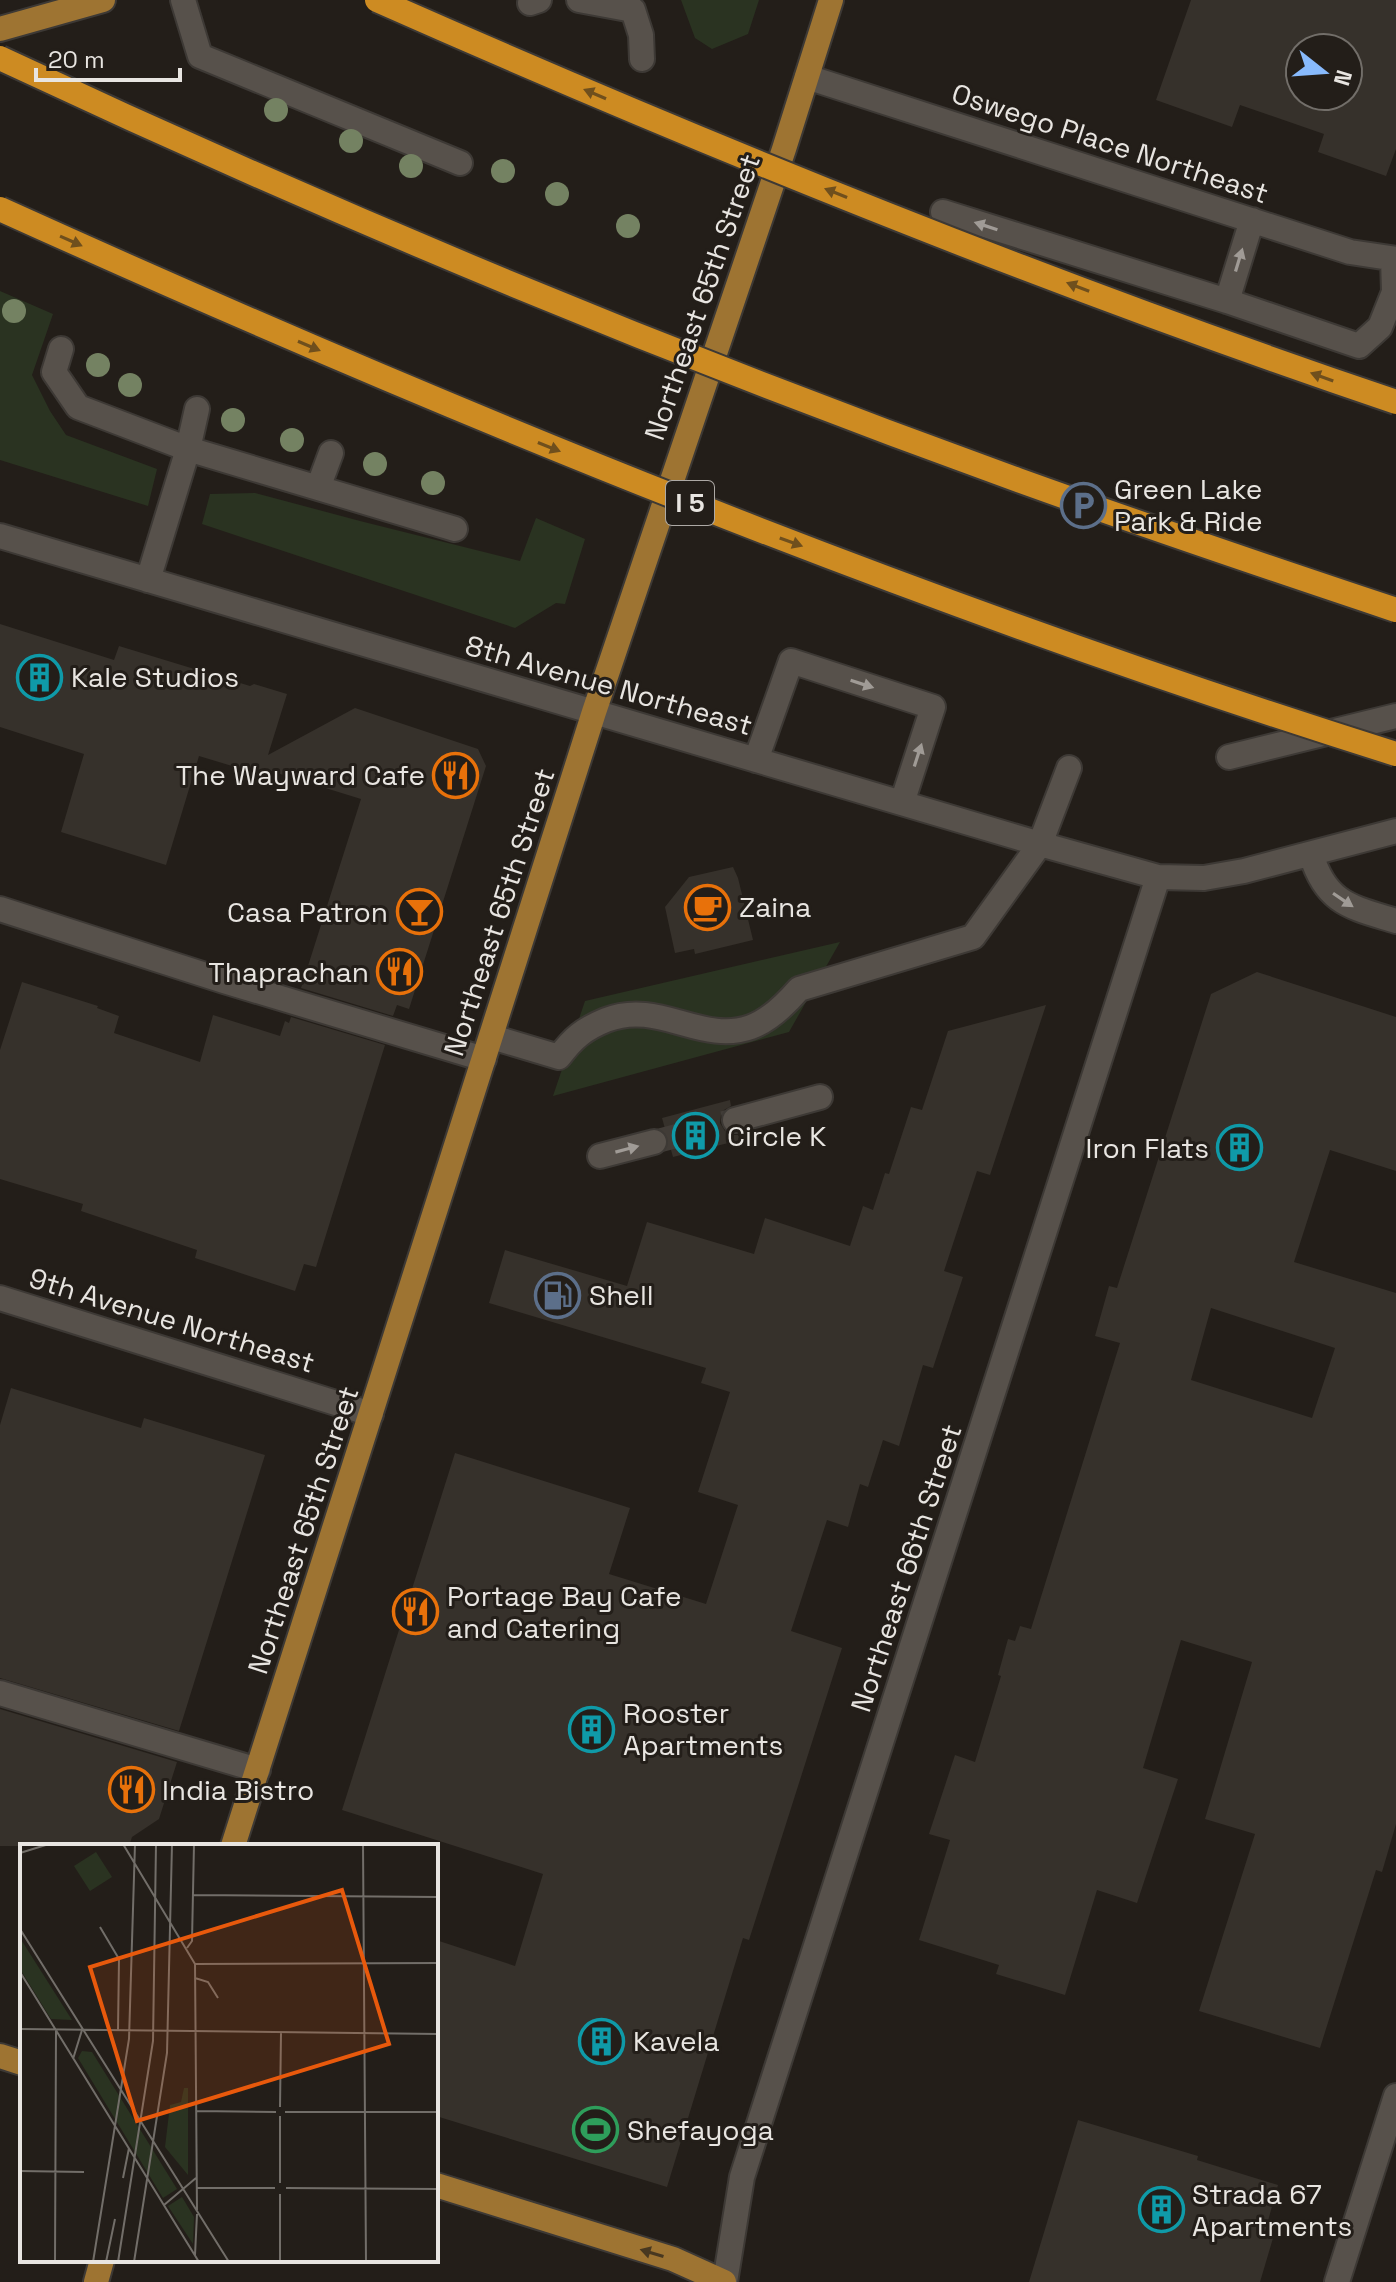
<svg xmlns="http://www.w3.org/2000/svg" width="1396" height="2282" viewBox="0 0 1396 2282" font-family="'Space Grotesk',sans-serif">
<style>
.green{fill:#2a3321}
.building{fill:#36312b;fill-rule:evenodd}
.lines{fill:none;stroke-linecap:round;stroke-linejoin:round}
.minor-tunnel{stroke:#413c37;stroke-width:24;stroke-dasharray:24 12;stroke-linecap:butt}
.minor-casing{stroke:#3d3935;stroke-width:28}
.major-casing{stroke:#3d3935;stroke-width:28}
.minor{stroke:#57514b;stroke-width:24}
.major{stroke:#9e7432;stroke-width:24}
.highway-bridge-casing{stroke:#3d3935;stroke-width:28;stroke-linecap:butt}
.highway-bridge{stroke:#cd8b22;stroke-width:24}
.tree{fill:#748262}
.oneway{fill:#6f4f1d}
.oneway2{fill:#a09b96}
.oneway3{fill:#483820}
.labels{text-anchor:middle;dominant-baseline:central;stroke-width:6;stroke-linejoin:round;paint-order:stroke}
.shield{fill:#231e19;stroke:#ada9a5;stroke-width:2}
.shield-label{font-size:26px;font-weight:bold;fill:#e8e5e1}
.street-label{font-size:28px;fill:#e8e5e1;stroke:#231e19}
.poi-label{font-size:28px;fill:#e8e5e1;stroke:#231e19;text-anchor:start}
.inset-road{fill:none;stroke:#726e69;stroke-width:2}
.view{fill:#e8590c;fill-opacity:0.15;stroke:#e8590c;stroke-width:4}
.inset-edge{fill:none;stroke:#e8e5e1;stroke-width:4}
</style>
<rect width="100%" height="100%" fill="#231e19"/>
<!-- green -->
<path class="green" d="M681,0H759L748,34L712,49L695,38Z
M0,291L53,314L32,375L50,411L66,435L157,469L148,506L0,460Z
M255,493L360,521L520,561L536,518L585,539L565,604L556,603L515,628L202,524L210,494Z
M840,942L789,1032L553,1096L585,1001Z"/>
<!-- building -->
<path class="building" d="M1191,0H1396V149L1386,176L1318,152L1324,134L1240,105L1232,127L1156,100ZM1300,48H1348V96H1300Z
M0,624L114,660L119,646L250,686L254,684L287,694L268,755L355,708L478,749L486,766L409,1009L397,1005L393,1016L301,988L361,799L264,769L262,775L199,756L166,865L61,832L84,754L0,727Z
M733,867L738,878L753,940L695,954L694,949L675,953L665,907L689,877Z
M1257,972L1396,1017V1171L1330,1150L1294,1262L1396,1293V1824L1382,1872L1376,1870L1320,2048L1199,2011L1255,1834L1205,1819L1252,1662L1181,1640L1143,1768L1178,1779L1137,1903L1097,1890L1065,1995L996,1974L999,1965L919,1940L950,1840L929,1834L955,1755L975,1762L1001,1676L998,1675L1008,1639L1015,1641L1020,1626L1031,1629L1120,1343L1095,1336L1109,1286L1117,1288L1211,994ZM1211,1308L1335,1348L1312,1418L1191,1380Z
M22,982L98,1006L97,1008L119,1016L114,1033L200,1062L213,1015L280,1036L285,1021L289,1023L291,1017L385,1045L316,1267L304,1264L295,1291L195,1258L197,1250L81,1211L83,1204L0,1179V1050Z
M1046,1005L990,1175L977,1171L944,1271L963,1277L933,1368L923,1365L899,1446L883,1440L868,1487L860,1484L848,1527L827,1520L791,1631L842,1648L749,1940L743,1938L667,2187L436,2116V1940L515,1966L543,1874L342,1810L455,1453L630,1508L609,1574L706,1604L738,1505L698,1492L730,1392L701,1383L706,1368L489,1303L505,1250L627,1286L647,1222L754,1254L765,1218L850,1246L863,1206L873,1210L885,1173L889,1174L911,1107L922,1110L948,1031Z
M730,1100L731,1106L724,1110L721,1115L720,1123L725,1131L732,1135H738L740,1140L673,1157L662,1118Z
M11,1388L141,1428L144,1418L265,1455L179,1731L0,1678V1425Z
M0,1709L177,1762L159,1819L132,1837L129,1846H0Z
M1078,2120L1198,2156L1197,2160L1278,2185L1264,2235L1273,2238L1260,2282H1029Z"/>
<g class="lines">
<!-- minor-tunnel -->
<path class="minor-tunnel" d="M654,1142L735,1120"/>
<defs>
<path id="minor" d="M183,0L200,56L460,163
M579,0L633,10L641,35L642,59
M530,3L539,0
M807,77L1350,252L1396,259
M943,212L1227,301L1359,346L1380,327L1394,292L1393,259
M1227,301L1252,220
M61,349L54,372L78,407L188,449L455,529
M318,488L331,453
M0,536L1040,844L1158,877L1204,878L1244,871L1396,831
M148,580L188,449L197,409
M1229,757L1396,716
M756,760L791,661L933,707L902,803
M1311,854C1326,904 1351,907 1396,921
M0,909L224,981L484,1059
M492,1037L559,1057C573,1038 584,1029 606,1020C659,999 701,1045 751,1027C770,1020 786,1004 799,989L973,937L1040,844L1069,768
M735,1120L820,1097
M600,1156L654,1142
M0,1298L371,1414
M0,1693L258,1770
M725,2282L742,2177L1158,877
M1337,2282L1396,2096"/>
<path id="major" d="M0,29L103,0
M233,1846L594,712L784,149L831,0
M0,2056L22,2063
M436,2185L673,2259L724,2282
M96,2282L102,2260"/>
</defs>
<!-- minor casing -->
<use href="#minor" class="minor-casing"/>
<!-- major casing -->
<use href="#major" class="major-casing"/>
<!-- minor -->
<use href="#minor" class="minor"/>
<!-- major -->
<use href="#major" class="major"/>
<defs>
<path id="highway-bridge" d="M377,0C711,148 1050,285 1396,402
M0,58C332,214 672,355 1018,480C1143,525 1270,568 1396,610
M0,209C455,415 919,604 1396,754"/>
</defs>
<!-- highway-bridge casing -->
<use href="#highway-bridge" class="highway-bridge-casing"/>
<!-- highway-bridge -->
<use href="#highway-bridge" class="highway-bridge"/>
</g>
<!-- trees -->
<g class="tree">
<circle cx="276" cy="110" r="12"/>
<circle cx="351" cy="141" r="12"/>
<circle cx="411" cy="166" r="12"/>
<circle cx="503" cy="171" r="12"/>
<circle cx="557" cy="194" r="12"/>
<circle cx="628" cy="226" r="12"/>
<circle cx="14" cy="311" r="12"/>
<circle cx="98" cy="365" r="12"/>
<circle cx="130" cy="385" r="12"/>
<circle cx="233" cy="420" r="12"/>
<circle cx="292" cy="440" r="12"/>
<circle cx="375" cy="464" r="12"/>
<circle cx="433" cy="483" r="12"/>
</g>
<!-- one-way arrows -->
<defs><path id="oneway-solid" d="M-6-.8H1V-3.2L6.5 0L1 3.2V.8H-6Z" transform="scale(2)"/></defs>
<g class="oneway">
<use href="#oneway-solid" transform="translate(595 94) rotate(-157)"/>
<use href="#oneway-solid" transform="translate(836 193) rotate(-158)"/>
<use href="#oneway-solid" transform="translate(71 241) rotate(24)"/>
<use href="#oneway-solid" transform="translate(1078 287) rotate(-159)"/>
<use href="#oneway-solid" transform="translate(309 346) rotate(23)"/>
<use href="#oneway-solid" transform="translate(1322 377) rotate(-160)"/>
<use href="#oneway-solid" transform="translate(549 447) rotate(22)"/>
<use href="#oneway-solid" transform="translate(791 542) rotate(20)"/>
</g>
<g class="oneway2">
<use href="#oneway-solid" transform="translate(986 226) rotate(-162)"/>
<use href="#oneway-solid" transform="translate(1239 260) rotate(-73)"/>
<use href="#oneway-solid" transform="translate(862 684) rotate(18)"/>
<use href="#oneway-solid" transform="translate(918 755) rotate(-72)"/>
<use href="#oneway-solid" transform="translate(1343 900) rotate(34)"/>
<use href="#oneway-solid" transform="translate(627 1149) rotate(-15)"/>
</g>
<use class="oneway3" href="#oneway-solid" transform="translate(652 2253) rotate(-163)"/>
<!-- icons -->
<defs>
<symbol id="parking-ring" viewBox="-11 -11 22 22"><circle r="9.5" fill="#231e19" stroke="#5c6f8a" stroke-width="1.5"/><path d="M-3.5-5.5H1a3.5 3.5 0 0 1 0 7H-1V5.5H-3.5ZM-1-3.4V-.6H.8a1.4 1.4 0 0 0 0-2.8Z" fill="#5c6f8a"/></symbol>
<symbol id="building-ring" viewBox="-11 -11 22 22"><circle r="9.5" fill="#231e19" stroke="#0f9aa8" stroke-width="1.5"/><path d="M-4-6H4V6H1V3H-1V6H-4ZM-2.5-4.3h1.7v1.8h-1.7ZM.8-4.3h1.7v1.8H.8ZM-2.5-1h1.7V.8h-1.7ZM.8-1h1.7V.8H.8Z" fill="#0f9aa8"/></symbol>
<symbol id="restaurant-ring" viewBox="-11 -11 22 22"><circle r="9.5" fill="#231e19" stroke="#e8710a" stroke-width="1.5"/><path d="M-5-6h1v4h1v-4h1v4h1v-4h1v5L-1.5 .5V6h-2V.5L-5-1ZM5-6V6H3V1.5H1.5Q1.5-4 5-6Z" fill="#e8710a"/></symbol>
<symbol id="cafe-ring" viewBox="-11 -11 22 22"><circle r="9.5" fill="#231e19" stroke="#e8710a" stroke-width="1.5"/><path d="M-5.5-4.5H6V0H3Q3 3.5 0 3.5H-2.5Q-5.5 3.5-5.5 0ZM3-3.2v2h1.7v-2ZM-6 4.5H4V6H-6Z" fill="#e8710a"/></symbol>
<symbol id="bar-ring" viewBox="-11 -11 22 22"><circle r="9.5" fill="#231e19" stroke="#e8710a" stroke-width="1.5"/><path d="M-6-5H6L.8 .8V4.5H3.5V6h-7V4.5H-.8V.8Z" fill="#e8710a"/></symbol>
<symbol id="fuel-ring" viewBox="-11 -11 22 22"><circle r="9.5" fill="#231e19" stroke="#5c6f8a" stroke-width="1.5"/><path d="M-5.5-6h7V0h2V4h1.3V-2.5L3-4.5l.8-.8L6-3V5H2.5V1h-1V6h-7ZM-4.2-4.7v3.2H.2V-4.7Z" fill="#5c6f8a"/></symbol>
<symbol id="stadium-ring" viewBox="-11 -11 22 22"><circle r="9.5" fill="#231e19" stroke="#2e9e5b" stroke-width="1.5"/><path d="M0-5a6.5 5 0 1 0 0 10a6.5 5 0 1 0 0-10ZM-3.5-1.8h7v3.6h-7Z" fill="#2e9e5b"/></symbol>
</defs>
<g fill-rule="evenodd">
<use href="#parking-ring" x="1058" y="480" width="51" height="51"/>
<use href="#building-ring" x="14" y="652" width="51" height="51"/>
<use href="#restaurant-ring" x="430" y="750" width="51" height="51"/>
<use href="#cafe-ring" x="682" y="882" width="51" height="51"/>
<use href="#bar-ring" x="394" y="886" width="51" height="51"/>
<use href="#restaurant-ring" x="374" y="946" width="51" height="51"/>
<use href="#building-ring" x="670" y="1110" width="51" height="51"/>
<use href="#building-ring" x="1214" y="1122" width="51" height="51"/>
<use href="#fuel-ring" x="532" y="1270" width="51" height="51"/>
<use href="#restaurant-ring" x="390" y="1586" width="51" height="51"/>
<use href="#building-ring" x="566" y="1704" width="51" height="51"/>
<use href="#restaurant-ring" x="106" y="1764" width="51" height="51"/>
<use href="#building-ring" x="576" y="2016" width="51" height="51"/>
<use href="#stadium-ring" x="570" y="2104" width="51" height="51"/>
<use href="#building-ring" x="1136" y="2184" width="51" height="51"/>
</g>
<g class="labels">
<!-- shield labels -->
<rect class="shield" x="666" y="481" width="48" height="44" rx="6"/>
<g class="shield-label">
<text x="690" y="503">I 5</text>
</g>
<!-- street labels -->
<g class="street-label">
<text transform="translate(1110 143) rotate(18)">Oswego Place Northeast</text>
<text transform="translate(702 297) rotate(-71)">Northeast 65th Street</text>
<text transform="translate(609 685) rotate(16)">8th Avenue Northeast</text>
<text transform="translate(499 912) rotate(-72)">Northeast 65th Street</text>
<text transform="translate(172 1320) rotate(17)">9th Avenue Northeast</text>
<text transform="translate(303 1530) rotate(-72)">Northeast 65th Street</text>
<text transform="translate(906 1568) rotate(-72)">Northeast 66th Street</text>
</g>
<!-- poi labels -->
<g class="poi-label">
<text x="1114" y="489">Green Lake<tspan x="1114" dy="32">Park &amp; Ride</tspan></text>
<text x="71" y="677">Kale Studios</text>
<text x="425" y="775" text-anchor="end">The Wayward Cafe</text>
<text x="739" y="907">Zaina</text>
<text x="388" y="912" text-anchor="end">Casa Patron</text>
<text x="369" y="972" text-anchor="end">Thaprachan</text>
<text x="727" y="1136">Circle K</text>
<text x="1209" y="1148" text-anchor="end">Iron Flats</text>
<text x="589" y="1295">Shell</text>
<text x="447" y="1596">Portage Bay Cafe<tspan x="447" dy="32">and Catering</tspan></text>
<text x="623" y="1713">Rooster<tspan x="623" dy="32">Apartments</tspan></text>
<text x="162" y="1790">India Bistro</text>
<text x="633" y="2041">Kavela</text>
<text x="627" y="2130">Shefayoga</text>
<text x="1192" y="2194">Strada 67<tspan x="1192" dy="32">Apartments</tspan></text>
</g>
</g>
<!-- overview -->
<g transform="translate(20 1844)">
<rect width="418" height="418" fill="#231e19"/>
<path d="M76,8L92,33L70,47L54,22ZM0,94L52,176L31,175L0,125ZM62,207L72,208L157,345L143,354L58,214ZM164,244H168V331L145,303L150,261L161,258ZM162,353L174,373L173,400L148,362Z" fill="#2a3321"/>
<path class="inset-road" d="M103,0L175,120L177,366M343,0L346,418M0,9L29,0M173,51L418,53M80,83L99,115L98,186M0,85L209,418M167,104L172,97L174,0M175,120L418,119M0,128L179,418M175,134L188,138L198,154M0,185L418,190M53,215L62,186M260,263L261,189M177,267L256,268M265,268H418M0,327L64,328M103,334L109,304M260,339V272M177,344H255M266,344L418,345M260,350V418M144,361L176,334M175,411L177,370M35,418L36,187M73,418L109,195L115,0M86,418L95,375M98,418L133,197L136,0M114,418L147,209L152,0"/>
<path class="view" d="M322,46L369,200L117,277L70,123Z"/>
<rect width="418" height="418" class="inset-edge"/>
</g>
<!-- north arrow -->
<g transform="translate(1324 72) rotate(107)"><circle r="38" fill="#231e19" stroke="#726e69" stroke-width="2"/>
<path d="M0-6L14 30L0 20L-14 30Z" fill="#88bafc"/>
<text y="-12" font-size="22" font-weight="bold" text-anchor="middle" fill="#e8e5e1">N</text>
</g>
<!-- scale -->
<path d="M36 68v12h144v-12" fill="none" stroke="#e8e5e1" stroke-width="4"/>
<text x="48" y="68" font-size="24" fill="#e8e5e1" stroke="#231e19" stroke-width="6" paint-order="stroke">20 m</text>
</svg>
